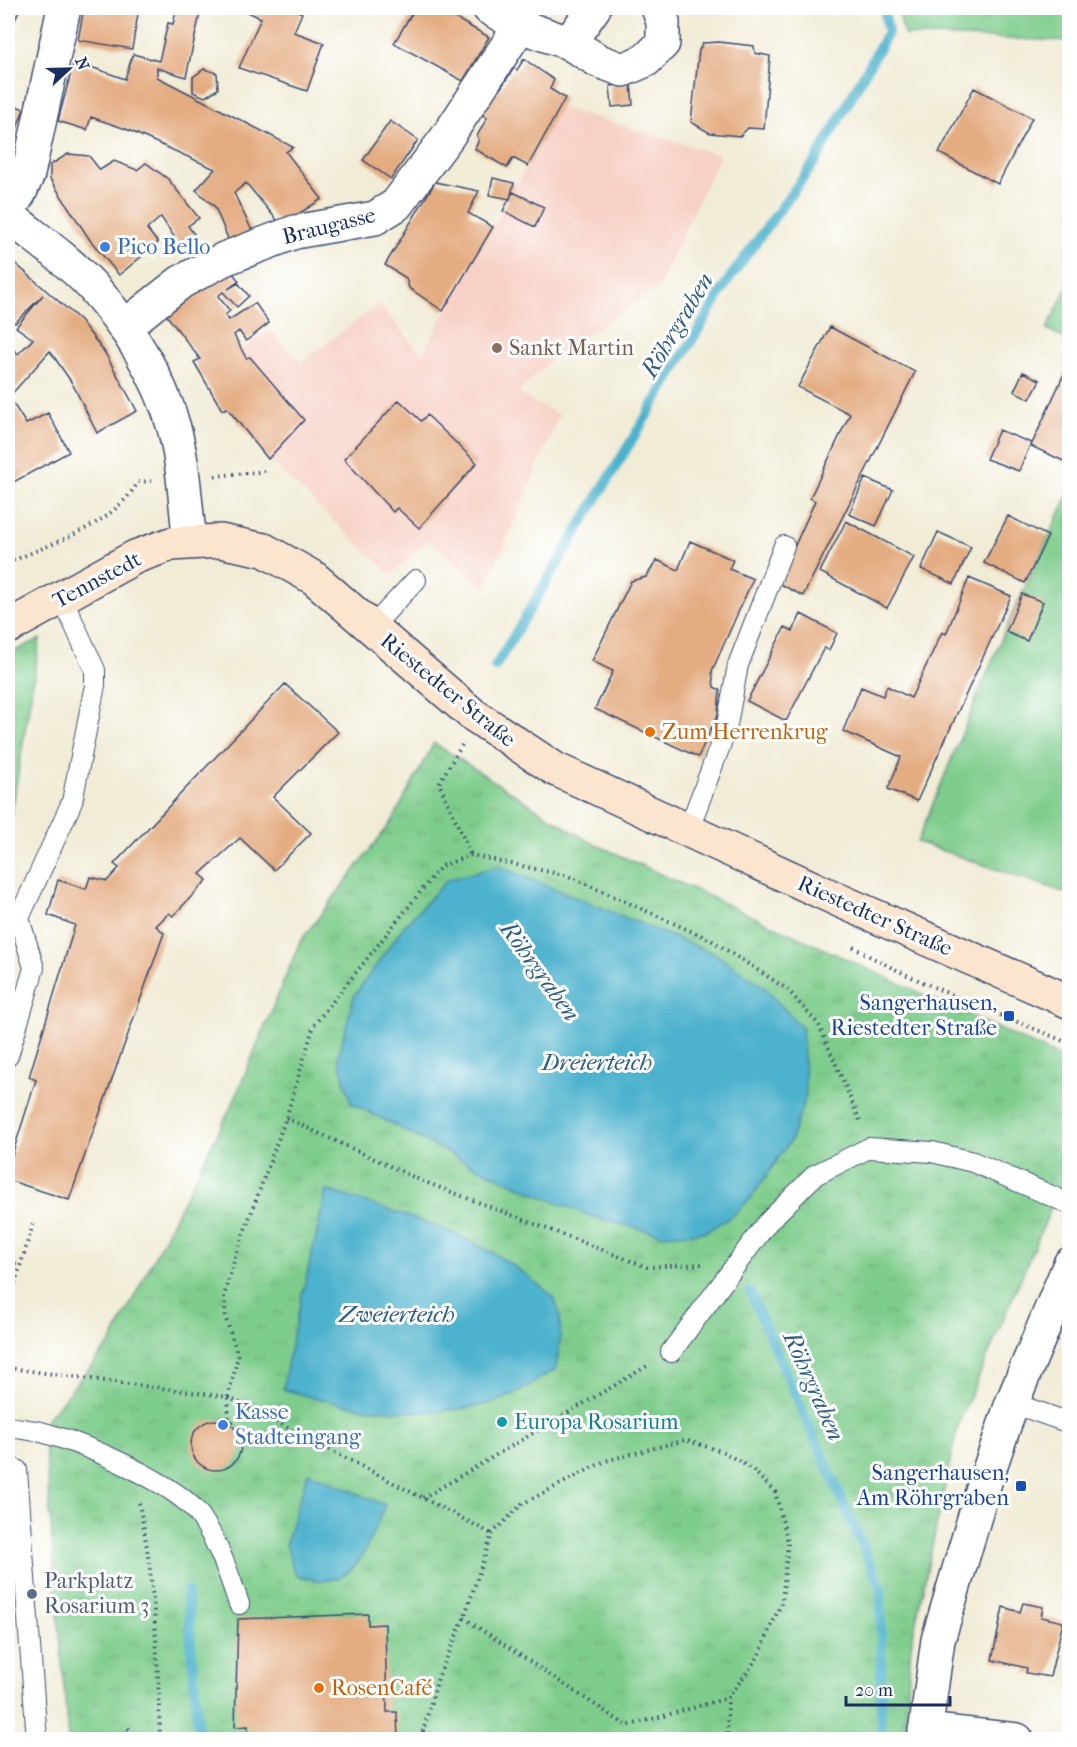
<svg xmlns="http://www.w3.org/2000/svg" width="1077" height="1747" viewBox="0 0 1077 1747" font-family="'IM FELL French Canon',serif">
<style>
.built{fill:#f7d1c6}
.green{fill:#7fcd8d;stroke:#4d7e76;stroke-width:1.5}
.park{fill:url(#park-tufts);stroke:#4d7e76;stroke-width:1.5}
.water{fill:#4eb2cd;stroke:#347096;stroke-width:1.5}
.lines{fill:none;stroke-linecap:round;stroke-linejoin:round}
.stream{stroke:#4eb2cd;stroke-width:10}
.building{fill:#e4ac81}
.service-casing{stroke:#3b4b70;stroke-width:22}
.minor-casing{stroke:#3b4b70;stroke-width:36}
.secondary-casing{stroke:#3b4b70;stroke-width:36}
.path{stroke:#3b4b70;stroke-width:4;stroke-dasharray:1.5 4.5;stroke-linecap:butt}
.service{stroke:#fff;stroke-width:20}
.minor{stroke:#fff;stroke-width:33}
.secondary{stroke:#fbe5cf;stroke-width:33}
.shop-dot{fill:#3f7fe0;stroke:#fff;stroke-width:2}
.education-dot{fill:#8d6e63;stroke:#fff;stroke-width:2}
.food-dot{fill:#e8710a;stroke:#fff;stroke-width:2}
.transit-dot{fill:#1a4fb4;stroke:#fff;stroke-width:2}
.culture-dot{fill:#0f9aa8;stroke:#fff;stroke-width:2}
.service-dot{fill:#5c6f8a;stroke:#fff;stroke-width:2}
.labels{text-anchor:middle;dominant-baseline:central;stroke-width:6;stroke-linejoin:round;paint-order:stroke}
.street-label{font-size:22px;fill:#1b2f5e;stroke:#fff}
.shop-label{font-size:22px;fill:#366cbe;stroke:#fff;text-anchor:start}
.education-label{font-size:22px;fill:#785e54;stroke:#fff;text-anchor:start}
.food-label{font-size:22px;fill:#c56008;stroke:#fff;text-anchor:start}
.transit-label{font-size:22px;fill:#164399;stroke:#fff;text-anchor:end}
.culture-label{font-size:22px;fill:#0d838f;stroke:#fff;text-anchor:start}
.service-label{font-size:22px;fill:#4e5e75;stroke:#fff;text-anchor:start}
.water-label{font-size:24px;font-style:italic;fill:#2d5d85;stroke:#fff}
</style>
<defs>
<pattern id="park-tufts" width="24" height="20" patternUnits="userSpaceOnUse" patternTransform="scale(1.5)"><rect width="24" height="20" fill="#7fcd8d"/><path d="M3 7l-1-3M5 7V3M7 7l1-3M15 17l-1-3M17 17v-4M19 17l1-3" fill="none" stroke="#6db07c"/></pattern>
</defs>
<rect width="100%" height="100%" fill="#fff"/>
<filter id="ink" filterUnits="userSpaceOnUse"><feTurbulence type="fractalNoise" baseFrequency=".0167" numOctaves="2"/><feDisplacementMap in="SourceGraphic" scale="12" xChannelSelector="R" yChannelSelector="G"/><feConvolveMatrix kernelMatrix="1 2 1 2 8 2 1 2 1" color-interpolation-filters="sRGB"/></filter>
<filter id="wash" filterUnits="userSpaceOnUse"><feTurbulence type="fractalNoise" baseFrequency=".008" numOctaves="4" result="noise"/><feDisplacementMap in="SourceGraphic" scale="24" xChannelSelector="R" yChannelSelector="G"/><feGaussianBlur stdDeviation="1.35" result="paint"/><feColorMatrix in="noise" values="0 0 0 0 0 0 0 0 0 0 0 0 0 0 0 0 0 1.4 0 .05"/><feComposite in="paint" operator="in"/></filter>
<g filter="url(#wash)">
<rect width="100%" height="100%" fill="#f1ecd6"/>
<!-- built -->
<path class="built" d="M560,107L720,155L657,289L557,354L517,393L559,415L486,589L428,540L391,575L268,459L227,408L222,410L194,362L234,335L242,350L270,330L301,363L379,304L422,354Z"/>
<!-- green -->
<path class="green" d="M898,8H1069V41L904,35Z
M1069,283V342L1047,329Z
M1069,493V894L917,842L1005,630Z"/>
<!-- park -->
<path class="park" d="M40,639L8,835V654Z
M434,743L586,840L1069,1061V1166L958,1425L911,1645L905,1739H68L45,1449L46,1420L111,1342L233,1103L300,942L392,821Z"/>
<!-- water -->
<path class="water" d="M498,866L715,954L763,986L802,1028L806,1095L791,1140L751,1198L734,1215L705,1232L664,1235L590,1216L539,1195L474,1166L351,1103L338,1057L354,996L404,926L447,880Z
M326,1190C398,1213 476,1233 535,1282C541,1287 549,1292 553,1297C566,1320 559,1345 556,1369C538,1379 519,1394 500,1400C433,1422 349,1410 283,1389C293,1322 313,1257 326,1190Z
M308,1472L385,1505C365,1550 355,1598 295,1574L286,1543Z"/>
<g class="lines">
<!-- stream -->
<path class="stream" d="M495,667L729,279L816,160L888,32L884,8
M750,1292L881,1588V1740
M187,1591L199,1740"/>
</g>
<g id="blocks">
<!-- building -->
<path class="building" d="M8,8H20L8,37Z
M84,8H139L132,49L78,40Z
M177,8L200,14L186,77L157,68V77L293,147L286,152L322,199L281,225L246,183L234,193L254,235L231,246L215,207L196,190L215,169L126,129L91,117L87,130L58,121L74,61L125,79L133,54L159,61L168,23L173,24Z
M247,8H291L302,13L294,32L324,43L307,91L239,68L261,18L245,11Z
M415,8H437L489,37L463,81L394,43Z
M719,42L754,46L755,53L770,56L764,129L748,128L740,136L710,133L691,122L699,50L703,43Z
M524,59L554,80L550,89L565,98L528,166L513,158L507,168L475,149L479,139L477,136L487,118L481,113L495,89L498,92L514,68L517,70Z
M204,69L217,73L218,89L205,97L193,92V77Z
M631,84L633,105L612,107L610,86Z
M974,88L1032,118L998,184L939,153Z
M8,103L24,109L8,151Z
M390,121L418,140L391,179L363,160Z
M68,154L89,156L100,170L114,161L137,170L146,163L168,179L199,218L188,226L197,238L183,250L161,217L147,229L158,243L119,275L90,240L50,179V165Z
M493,178L514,183L510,199L489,195Z
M435,182L479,191L468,213L493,227L443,311L409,288L406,278L385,265Z
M513,192L544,207L535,227L503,211Z
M8,257L80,320L105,353L137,411L97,433L72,383L50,351L9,397L26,424L48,413L69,452L8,485V344L18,354L33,339L16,327L43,295L15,323L8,319Z
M228,267L239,281L228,289L238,283L249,296L237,307L223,292L218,296L230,311L225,315L229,320L255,303L269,323L246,341L239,331L234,335L246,358L250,357L304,420L268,459L227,408L222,410L194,362L200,359L161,308Z
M830,327L915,372L803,596L778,583L815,501L810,498L850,414L798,387Z
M1070,361V464L1031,446Z
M1023,372L1040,380L1030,399L1014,391Z
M399,400L421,421L427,415L477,463L419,528L397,508L393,512L344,459Z
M999,430L1031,443L1019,471L986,459Z
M865,478L893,490L876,526L849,514Z
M1008,516L1048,536L1025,583L984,563Z
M846,521L914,557L887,608L820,572Z
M938,532L971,547L954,584L921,569Z
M690,541L733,560L729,569L753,579L712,671L714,687L720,690L718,714L698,757L595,709L613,671L592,661L631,581L646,577L657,560L678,570Z
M969,578L1011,596L917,801L888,789L901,757L843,731L861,687L883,696L887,686L911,698L942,632L946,634Z
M1022,594L1043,602L1027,641L1006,632Z
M801,614L837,633L829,650L824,648L786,721L747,701L785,627L793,631Z
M285,684L338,732L273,797L311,833L274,870L240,838L200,874L207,880L173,916L169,913L156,926L164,933L69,1200L8,1180V1168L36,1080L29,1077L75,925L48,915L58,880L86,889L90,877L107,881L119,868L114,864Z
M8,1260L16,1263L8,1290Z
M191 1445a25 25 0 1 1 50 0a25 25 0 1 1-50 0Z
M1023,1603L1043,1607L1041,1617L1063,1622L1050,1677L1026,1673L1027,1668L992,1660L1003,1607L1020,1612Z
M368,1614V1625L385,1624L387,1712H397L398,1740H321L320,1736L248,1737V1726L235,1727L238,1619Z"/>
</g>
</g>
<g filter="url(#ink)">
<use href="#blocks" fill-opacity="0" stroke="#3b4b70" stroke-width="1.5"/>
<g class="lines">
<defs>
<path id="service" d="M371,628L416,580
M688,831L726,730L738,665L784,546
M8,1056L34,968L19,918L72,802L95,685V670L62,598
M671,1352L767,1223L815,1175L869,1148L932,1152L973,1162L1070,1204
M1012,1403L1070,1423
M8,1427C21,1429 35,1430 48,1434C86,1445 178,1484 200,1516C218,1542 229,1574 239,1604
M8,1471L17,1470L37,1740"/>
<path id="minor" d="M489,8L520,26
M569,43L594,8
M8,210L19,194L28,174L64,8
M8,215C36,238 67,259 92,286C127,325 160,377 174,428C184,464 185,505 190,542
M124,327L181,282L224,259L295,232L375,218L396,205L448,136L520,26L569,43L599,61L623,70L646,60L663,43V22L658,8
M925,1730L1017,1740
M924,1740L938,1640L985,1482L1012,1403L1070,1264"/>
<path id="secondary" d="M8,627L135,557L171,544L220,541L264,550L314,578L472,714L555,769L843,902L1070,1002"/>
</defs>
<!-- service casing -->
<use href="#service" class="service-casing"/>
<!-- minor casing -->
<use href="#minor" class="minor-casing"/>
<!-- secondary casing -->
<use href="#secondary" class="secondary-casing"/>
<!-- path -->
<path class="path" d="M215,476L268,471
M8,563C53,542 112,527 138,482L151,481
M462,745L439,783L471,855
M853,947C923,987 997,1012 1070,1044
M286,1118L420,1180L647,1267L703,1264
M8,1306L34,1221
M8,1368L228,1397L238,1356L226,1319L224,1296L235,1257L286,1118L314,1025L441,866L471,855L568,876L711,940L787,989L819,1025L861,1123
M228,1397L492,1534
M228,1398L229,1424L250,1409
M423,1498L649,1365
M139,1503C155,1581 158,1659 160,1740
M128,1728L139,1740
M423,1731L442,1740
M125,1740L128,1729
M413,1740L423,1731L438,1678L464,1618
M727,1740L728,1698L758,1657L782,1601L788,1542L775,1492L753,1470L724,1452L685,1440L605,1461L522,1504L492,1534L464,1618L627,1726L728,1698"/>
<!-- service -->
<use href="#service" class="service"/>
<!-- minor -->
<use href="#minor" class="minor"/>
<!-- secondary -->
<use href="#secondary" class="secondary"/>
</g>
</g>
<!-- markers -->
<g class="shop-dot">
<circle cx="105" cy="247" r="6"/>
<circle cx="223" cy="1425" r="6"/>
</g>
<circle class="education-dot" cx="497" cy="348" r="6"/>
<g class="food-dot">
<circle cx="650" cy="732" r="6"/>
<circle cx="319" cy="1688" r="6"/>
</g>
<g class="transit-dot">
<rect x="1003" y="1010" width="12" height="12" rx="3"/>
<rect x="1015" y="1480" width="12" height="12" rx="3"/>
</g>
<circle class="culture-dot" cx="502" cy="1422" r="6"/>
<circle class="service-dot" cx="32" cy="1594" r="6"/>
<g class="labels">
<!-- street labels -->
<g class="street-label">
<text transform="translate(329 226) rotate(-14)">Braugasse</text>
<text transform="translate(97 580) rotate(-28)">Tennstedt</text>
<text transform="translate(448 690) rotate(39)">Riestedter Straße</text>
<text transform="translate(875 916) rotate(24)">Riestedter Straße</text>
</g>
<!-- shop labels -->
<g class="shop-label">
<text x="117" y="247">Pico Bello</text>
<text x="235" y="1412">Kasse<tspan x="235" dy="25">Stadteingang</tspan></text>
</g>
<!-- education labels -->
<g class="education-label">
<text x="509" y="348">Sankt Martin</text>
</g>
<!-- food labels -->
<g class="food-label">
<text x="662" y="732">Zum Herrenkrug</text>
<text x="331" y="1688">RosenCafé</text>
</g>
<!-- transit labels -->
<g class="transit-label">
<text x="997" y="1003">Sangerhausen,<tspan x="997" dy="25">Riestedter Straße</tspan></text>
<text x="1009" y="1473">Sangerhausen,<tspan x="1009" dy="25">Am Röhrgraben</tspan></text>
</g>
<!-- culture labels -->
<g class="culture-label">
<text x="514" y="1422">Europa Rosarium</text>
</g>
<!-- service labels -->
<g class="service-label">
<text x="44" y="1581">Parkplatz<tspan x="44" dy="25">Rosarium 3</tspan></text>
</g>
<!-- water labels -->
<g class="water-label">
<text transform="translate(677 325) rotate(-59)">Röhrgraben</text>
<text transform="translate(540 971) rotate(54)">Röhrgraben</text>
<text x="597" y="1062">Dreierteich</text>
<text x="397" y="1314">Zweierteich</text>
<text transform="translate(814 1386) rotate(66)">Röhrgraben</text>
</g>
</g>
<!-- margin -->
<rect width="1077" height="1747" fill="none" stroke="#fff" stroke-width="30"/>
<!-- north arrow -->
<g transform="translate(69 69) rotate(68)" stroke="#ffffff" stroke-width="4.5" paint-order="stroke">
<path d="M0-4.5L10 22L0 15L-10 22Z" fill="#1b2f5e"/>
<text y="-9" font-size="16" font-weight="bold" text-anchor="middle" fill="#1b2f5e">N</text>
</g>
<!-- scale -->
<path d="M846 1696v9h104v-9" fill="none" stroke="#1b2f5e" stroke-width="3"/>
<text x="855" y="1696" font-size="18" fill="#1b2f5e" stroke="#ffffff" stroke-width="4.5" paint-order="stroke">20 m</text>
</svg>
